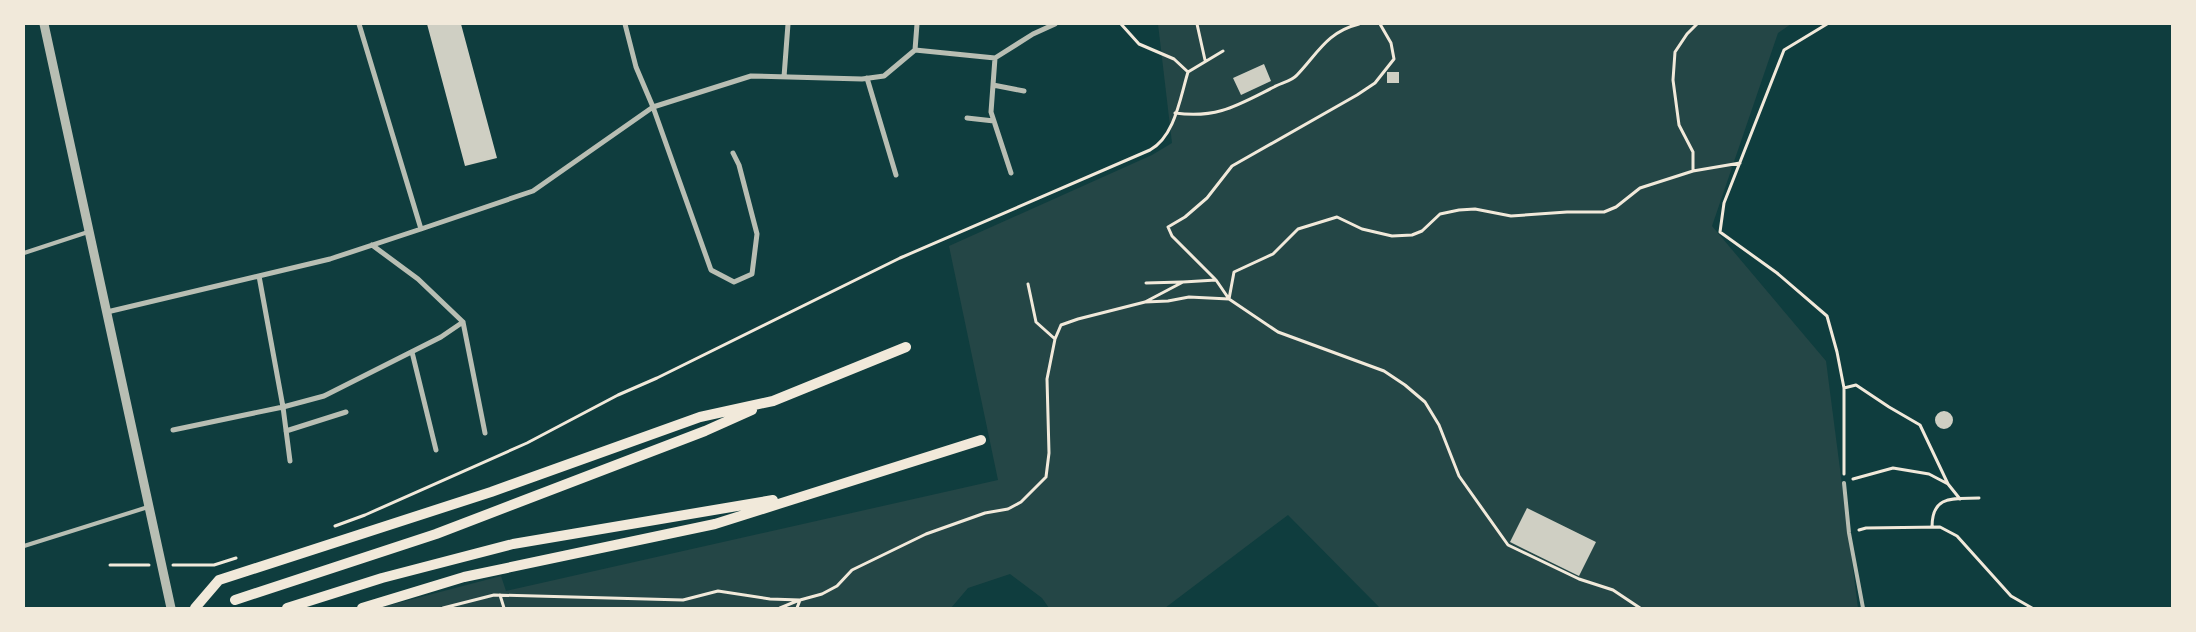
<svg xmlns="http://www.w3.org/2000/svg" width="2196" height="632" viewBox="0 0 2196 632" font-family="Jost,sans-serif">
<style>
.green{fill:#244646}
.building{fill:#cfcfc3}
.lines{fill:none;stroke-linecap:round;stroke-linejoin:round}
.path{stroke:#f1e9da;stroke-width:3}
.service{stroke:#b8beb3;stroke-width:4}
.minor{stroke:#b8beb3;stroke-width:5}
.tertiary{stroke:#b8beb3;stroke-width:9}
.secondary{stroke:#f1e9da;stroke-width:10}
</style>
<rect width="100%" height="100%" fill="#0f3d3e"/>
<!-- green -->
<path class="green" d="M1158,24H1791L1778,33L1712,226L1826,361L1858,608H1380L1288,515L1165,608H1049L1042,598L1010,574L968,588L951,608H379L501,576L506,591L998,480L949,246L1152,155L1172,143Z"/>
<!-- building -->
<path class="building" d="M427,24H461L497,158L465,166Z
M1264,64L1271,81L1241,95L1233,78Z
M1387,72H1399V83H1387Z
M1935 420a9 9 0 1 1 18 0a9 9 0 1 1-18 0Z
M1527,508L1596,542L1579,576L1510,542Z"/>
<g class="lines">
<!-- path -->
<path class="path" d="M1121,24L1139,44L1174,59L1188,72L1223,51
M1197,24L1205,60
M1827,24L1784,50L1724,203L1720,232L1777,273L1827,316L1837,352L1844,388V474
M1175,113C1217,119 1238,105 1274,87C1281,83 1292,81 1297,75C1318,53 1327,32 1359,24
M1693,171L1740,163
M1215,279L1172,236L1168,227L1185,217L1207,198L1232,166L1357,95L1375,83L1394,59L1391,43L1380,24
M1146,283L1182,282
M1028,284L1036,322L1055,339
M1145,302L1168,301L1189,297L1229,299L1234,272L1273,254L1298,229L1337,217L1362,229L1392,236L1412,235L1422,231L1440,214L1459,210L1475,209L1511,216L1567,212H1604L1616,207L1640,188L1693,171V152L1679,125L1673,80L1675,52L1687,34L1697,24
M1844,388L1856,385L1889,407L1920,425L1948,484
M1853,479L1893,468L1929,474L1948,484L1960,499
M335,526L365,515L527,443L618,395L657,378L900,258L1150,150C1175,136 1180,98 1188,72
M1932,527C1932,494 1954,499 1979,498
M1859,530L1866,528L1940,527L1957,536L2011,596L2032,608
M110,565H149
M173,565H214L236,558
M500,595L504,608
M443,608L494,595L683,600L718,591L770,599L800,600L822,594L837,586L852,570L926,534L985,513L1008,509L1021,502L1046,477L1049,453L1047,379L1055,339L1061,325L1078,319L1145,302L1183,282L1216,280L1229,299L1278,332L1384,371L1405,385L1425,402L1439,425L1459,476L1508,545L1579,579L1613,590L1640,608
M780,608L797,601
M797,608L800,600"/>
<!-- service -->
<path class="service" d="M24,253L88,232
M1844,483L1849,533L1863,608
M24,546L148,507"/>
<!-- minor -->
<path class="minor" d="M625,24L636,67L653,107L711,270L734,282L752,274L757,234L739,165L733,153
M915,50L995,58L991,112L1011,173
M995,58L1033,34L1055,24
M784,77L788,24
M867,78L896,175
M993,85L1024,91
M967,118L994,121
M421,229L533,191L653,107L751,76L862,79L884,76L915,50L917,24
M107,312L330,259L421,229L359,24
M463,322L485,433
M412,352L436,450
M173,430L283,407L259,276
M286,431L346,412
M290,461L283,407L324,396L441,337L463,322L418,279L372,245"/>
<!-- tertiary -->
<path class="tertiary" d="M44,24L171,608"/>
<!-- secondary -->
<path class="secondary" d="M235,600L436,534L705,431L752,410
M195,608L219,580L491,492L700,417L773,401L906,347
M287,608L382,578L513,544L773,500
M362,608L464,577L715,524L981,440"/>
</g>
<!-- border -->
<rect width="2196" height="632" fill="none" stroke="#f1e9da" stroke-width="50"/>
</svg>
